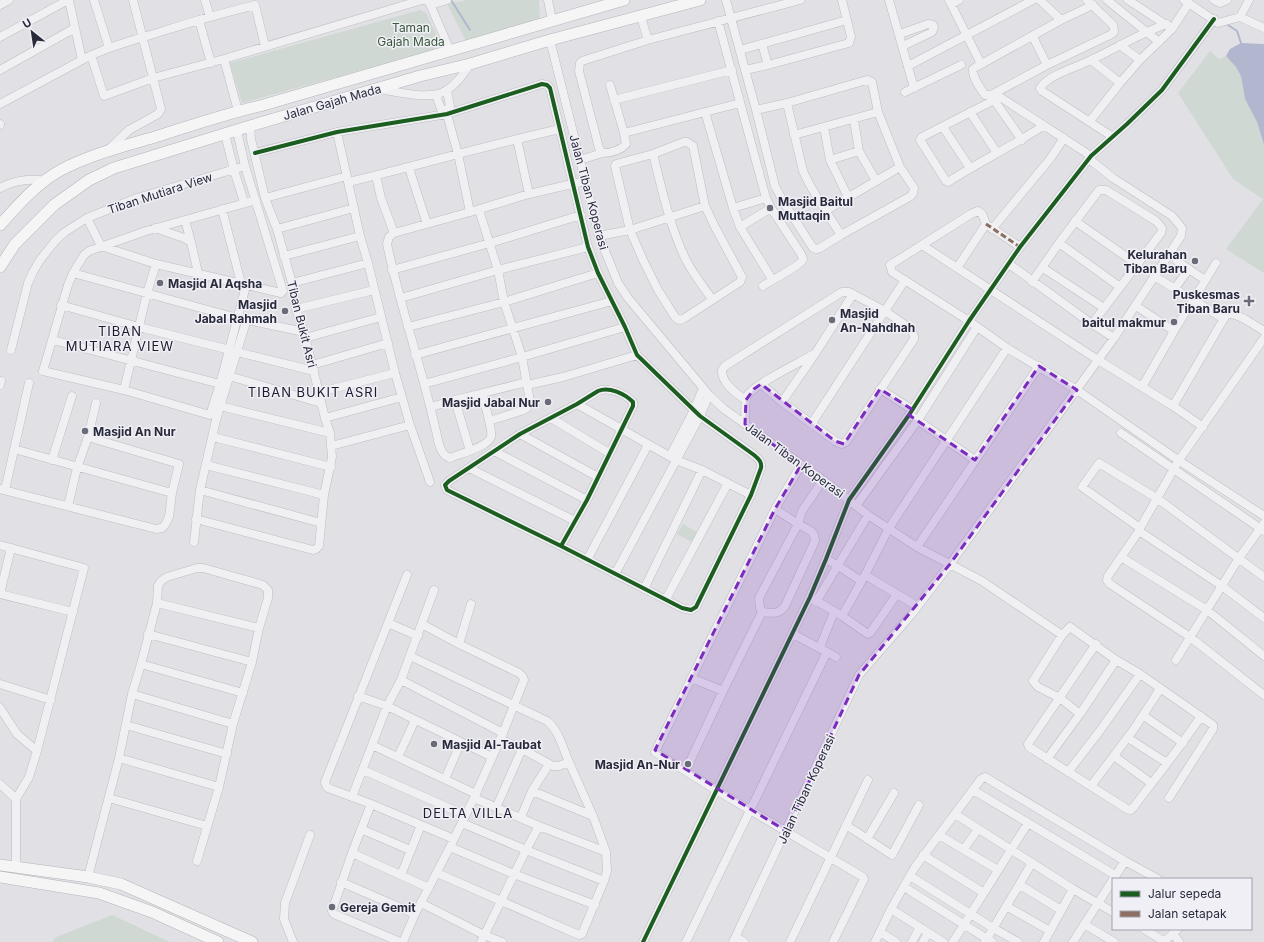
<svg xmlns="http://www.w3.org/2000/svg" width="1264" height="942" viewBox="0 0 1264 942" font-family="Inter,sans-serif">
<style>
.green{fill:#cfd8d2}
.water{fill:#b1b7cf}
.lines{fill:none;stroke-linecap:round;stroke-linejoin:round}
.stream{stroke:#b1b7cf;stroke-width:2}
.minor-casing{stroke:#bebec2;stroke-width:9}
.highway-casing{stroke:#b4b4ba;stroke-width:12}
.minor{stroke:#f0f0f3;stroke-width:8}
.highway{stroke:#f5f5f6;stroke-width:11}
.quiet{stroke:#8d6e63;stroke-width:3;stroke-dasharray:6 3;stroke-linecap:butt}
.cycleway-casing{stroke:#efeff5;stroke-width:6}
.cycleway{stroke:#1b5e20;stroke-width:4}
.marked{fill:#7b2cbf;fill-opacity:0.2;stroke:#7b2cbf;stroke-width:3;stroke-dasharray:8 5;stroke-linejoin:round}
.poi-dot{fill:#696b78;stroke:#efeff5;stroke-width:1.5}
.labels{text-anchor:middle;dominant-baseline:central;stroke-width:3;stroke-linejoin:round;paint-order:stroke}
.park-label{font-size:12px;fill:#38583b;stroke:#efeff5}
.street-label{font-size:12px;fill:#292b3d;stroke:#efeff5}
.poi-label{font-size:12px;font-weight:bold;fill:#292b3d;stroke:#efeff5;text-anchor:start}
.neighbourhood-label{font-size:13px;letter-spacing:1px;fill:#1c1c2e;stroke:#efeff5}
</style>
<rect width="100%" height="100%" fill="#e1e1e5"/>
<!-- green -->
<path class="green" d="M467,0H539L540,21L466,41L447,4Z
M420,10L426,13L438,38V45L434,50L242,103L230,63Z
M1210,51L1219,59L1226,56L1236,67L1241,76L1245,99L1257,122L1264,145V273L1226,249L1263,199L1233,179L1178,93Z
M683,524L697,532L692,542L677,534Z
M112,915L170,942H53L54,938Z"/>
<!-- water -->
<path class="water" d="M1241,43L1264,44V145L1257,122L1245,99L1241,76L1236,67L1226,56L1230,49Z"/>
<g class="lines">
<!-- stream -->
<path class="stream" d="M451,0L470,30
M1225,23L1237,31L1241,43"/>
<defs>
<path id="minor" d="M94,0L109,48
M205,0L210,17
M548,0L552,20
M726,0L756,110L775,186L784,203L813,248L817,249L820,248L841,235L911,196L913,193L914,188L900,167L878,112L872,82L867,80L787,103
M889,0L914,88
M949,0L981,64
M1040,0L1061,20
M1087,0L1113,25L1114,32L1112,34L1047,65L991,95H985C980,88 972,77 973,69L976,67L1061,20L1093,5
M1107,0L1159,42
M1128,0L1168,26
M1184,0L1218,23L1240,17L1264,28
M1214,0L1220,3L1227,0
M952,4L959,0
M0,5L9,0
M431,5L447,0
M641,17L648,40
M1240,17L1249,0
M199,20L211,63
M718,21L766,198L771,208L801,254L803,259C800,267 772,279 763,286
M900,34L928,24L933,25L934,27L932,32L903,46
M0,37L68,0
M1033,37L1047,65
M550,40L599,236L618,283L628,298L709,395L724,409L823,480L868,515L917,547L982,581L1062,635
M762,44L768,65
M1120,45L1140,60
M740,50L847,20
M91,55L104,96L153,78L224,59
M82,60C107,47 134,40 160,32C191,22 223,13 255,5L265,46
M1091,60L1120,83
M908,66L1033,0
M0,70L75,28
M745,70L768,65L849,43L851,37L842,0
M610,85L624,133L626,144C620,151 611,153 602,153L599,148L579,71L580,63L582,61L648,40L800,0
M380,89C398,92 431,101 447,90C457,84 463,74 470,64
M905,92L961,65
M436,95L441,109L446,111L458,154L470,212
M614,100L732,70
M994,100L1022,140
M0,104L82,60L69,0
M756,110L787,103L803,171C813,194 828,214 841,235
M238,111L224,59L422,0H425L429,2L450,50
M446,111L450,106L447,90
M705,112L733,208L740,227L772,279
M970,112L997,153
M854,120L859,151L876,181
M1090,121L1120,83L1140,60L1172,29L1189,3
M0,124V125
M1043,126C1012,146 979,162 948,182L946,181L920,140L922,137L1000,97L1091,156
M824,127L830,160L848,197
M943,127L970,168
M337,132L360,236L368,263L395,373L410,425L430,482
M624,133L740,103
M225,134L234,170L244,202
M794,135L878,112
M1113,137L1042,91L1040,88C1050,74 1075,68 1091,60C1117,48 1140,33 1167,24
M517,139L529,194
M684,142H687L693,146L705,206L715,227L742,277L740,282L683,319L679,320L675,317L658,290L643,260L630,230L615,166L616,164L653,154Z
M108,150L129,130L158,114L161,109L133,0
M255,153L337,132L447,114L542,84L547,85L550,88L588,247L598,273L625,327L637,355L700,416L754,455C759,459 762,462 761,468L751,495L696,607L691,610L682,608L561,546L447,490L445,485L449,481L520,434L577,404L598,391C609,386 625,394 633,402V406L587,500L561,546
M653,154C662,190 670,227 686,260C693,274 703,286 712,299
M580,160L602,153
M830,160L859,151
M409,168L427,224
M376,176L381,198L394,233
M349,182C419,165 489,145 560,129
M0,188C15,180 29,178 45,181
M265,198L347,176
M733,208L766,198
M222,209L241,283
M479,210L498,270L504,302L513,329L522,357L530,401L527,408L524,410L489,421
M825,211L900,167
M87,218L101,246L156,264L281,293L283,291L245,166L237,131
M185,220L191,242
M1075,221L1138,265
M740,227L771,208
M155,228L184,238L191,242L198,273
M277,229L354,208
M992,229L1050,159L1064,138
M599,236L630,230L705,206
M1059,243L1120,287
M922,245L1098,360L1173,406L1203,427
M1020,247L986,224L982,214L978,211L971,214L890,265L892,272L969,321L1007,348L1077,390L1178,460L1264,516
M284,256L360,236
M1177,261L1205,280
M1009,264L1092,324L1114,338
M957,268L986,224
M1043,268L1104,308
M392,270L490,243L581,215
M73,273L237,318
M1154,276L1224,319
M1032,282L1059,243L1099,190H1106L1156,221L1162,228L1161,233L1092,324
M292,283L368,263
M1175,288L1189,269
M401,298L498,270L588,247
M61,305L139,327L230,350
M1136,306L1174,331
M296,309L374,290
M408,327L504,302L598,273
M305,338L381,317
M1264,338L1179,460L1140,528L1139,531L1222,586L1264,618
M53,340L220,384L246,286
M11,350L28,283L33,272L40,260L56,240L65,232L87,218L137,198L245,166
M237,352L314,371
M415,355L612,301
M312,365L388,343
M229,376L321,403
M220,384L210,415L124,390L43,371L68,285L73,273L84,255L89,251L146,231L185,220L256,200
M424,384L522,357L625,327
M0,385L1,381
M527,385L563,377L637,355
M1142,387L1174,331L1216,263
M880,389L913,410
M124,390L147,293L156,264
M320,392L395,373
M482,394C484,402 493,430 491,437C488,447 459,454 450,458C438,455 438,436 435,427C421,365 400,306 387,244L389,237L394,233L470,212L529,194L585,181
M455,400L470,451
M746,400C736,394 721,382 722,370L725,366L842,292H849L885,311L911,329L914,336V339L846,442L842,444L835,441L782,402L761,384
M782,402L815,354L853,294
M577,404L676,460L702,470L751,495
M220,406L330,433
M1173,406L1226,315C1235,310 1255,326 1264,331
M431,407L455,400L527,382
M913,417L975,460
M325,418L402,397
M551,418L609,453
M812,423L905,280
M745,424C746,416 744,402 747,396C754,384 799,363 812,355
M1121,433L1264,531
M520,434L598,477
M213,437L331,467
M331,446L410,425
M14,449L172,493
M494,451L587,500
M670,456L694,410L703,388
M52,460L72,396
M206,465L324,495
M801,465L775,509L655,752L716,790L863,877L864,879L833,942
M469,468L575,521
M0,489L156,529L162,528L165,525L169,517L172,493L179,464L88,437
M5,490L29,383
M200,490L321,523
M68,506L77,468L88,437L96,403
M856,506L918,420L977,327
M775,509L798,524L811,531L814,535L815,541L785,606C779,615 771,613 762,612L760,608L759,598L798,524L802,511L823,480
M196,519L313,550L316,549L319,546L324,495L332,457L330,433L325,418L304,332L296,309L292,283L277,229L265,198L251,139L250,126
M1140,528L1082,487L1099,463L1158,499L1264,577
M1139,531L1108,576L1107,580L1110,584L1190,637L1264,695
M194,542L200,490L216,420L246,322L248,320L304,332
M0,545L84,568L37,751L29,777L16,799
M917,547L1039,366
M1121,557L1207,610L1264,656
M826,559L837,565L861,581
M587,560L648,445
M615,574L700,416L709,395
M407,575L325,782L326,785L328,788L371,804L454,839
M865,575L897,594
M644,589L702,470
M0,594L73,612
M0,594L11,548
M810,597L842,616L868,634L870,633L897,594L917,606
M666,599L728,483
M816,602L868,515
M157,603L259,628
M842,616L865,575L889,528L1007,348
M388,623L418,636
M148,634L252,662
M793,634L836,657
M459,644L471,604
M1096,644L1028,744L1029,747L1127,809L1131,810L1133,808C1156,777 1180,748 1201,716
M820,647L834,612
M410,656L547,721C559,730 563,749 569,762L559,766H553L522,749L500,739
M1176,660L1239,558L1264,523
M141,664L243,693
M691,678L723,691
M401,680L503,733
M0,684L51,700
M132,694L233,724
M358,696L387,706L492,757
M0,708L17,734L37,751
M1080,714L1060,698L1038,687L1033,681L1062,635L1070,627L1116,660L1140,674L1213,725V729L1169,798
M1144,716L1183,743
M126,725L227,754
M1128,738L1167,763
M372,745L476,794
M1114,756L1151,783
M398,757L415,720
M119,758L219,787
M1047,759L1080,714L1116,660
M363,770L465,815
M686,770L723,691L762,612
M1068,772L1099,732L1140,674
M445,779L461,742
M0,784L16,799V867
M1091,786L1134,729L1160,689
M973,790L1115,875
M532,791L593,816
M352,797L387,706L401,680L434,590
M109,798L207,826
M474,798L539,826L526,850L481,942
M371,804L352,853L332,911L334,914L400,942
M496,808L522,749
M955,814L1073,889L1113,912
M521,817L532,791L549,764
M462,823L526,850L604,881
M846,825L892,855L919,805
M539,826L606,852
M361,829L410,850
M939,835L998,870
M867,839L894,793
M450,847L514,874L595,905
M964,849L978,829
M352,853L429,888
M923,855L984,893
M437,873L579,935L582,934L604,881L607,871L606,852L593,816L569,762
M401,875L421,825
M910,876L993,928L1018,942
M88,877L119,758L132,694L141,664L157,603L158,586L161,581L167,577L197,568H203L263,585L268,590V598L259,628L252,662L233,724L219,787L197,861
M341,882L415,914
M1020,885L1061,910
M904,887L992,942
M421,903L484,935L502,942
M1006,906L1050,931
M891,909L943,942
M1084,924L1114,942
M1144,929L1165,942
M880,932L896,942
M1173,933L1179,942
M736,937L744,942
M1165,941L1178,929
M293,942L284,919L285,903L310,835
M403,942L415,914L450,847L474,798L503,733L524,680L523,677L519,673L459,644L422,624
M643,942L810,597L826,559L849,500L909,415L969,321L1020,247L1091,156L1127,124L1162,90L1214,19
M686,942L827,652
M733,942L859,675L911,615L950,564L1114,338L1181,236L1182,228L1172,216L1113,178L1089,159
M790,942L868,780
M875,942L891,909L915,867L981,779L985,777L1125,861L1158,879
M912,942L920,927
M923,942L928,933
M953,942L1028,823
M985,942L1032,863
M1044,942L1073,889
M1073,942L1125,861"/>
<path id="highway" d="M0,225C18,205 37,183 61,170C89,155 124,146 155,137C190,126 225,114 260,106L624,0
M0,267L15,244L54,205L89,180L114,168L250,126L420,76L470,64L550,40L700,0
M0,865L88,877L121,884L252,942
M0,877L99,893L152,912L218,942"/>
</defs>
<!-- minor casing -->
<use href="#minor" class="minor-casing"/>
<!-- highway casing -->
<use href="#highway" class="highway-casing"/>
<!-- minor -->
<use href="#minor" class="minor"/>
<!-- highway -->
<use href="#highway" class="highway"/>
<!-- quiet -->
<path class="quiet" d="M986,224L1020,247"/>
<defs>
<path id="cycleway" d="M255,153L337,132L447,114L542,84L547,85L550,88L588,247L598,273L625,327L637,355L700,416L754,455C759,459 762,462 761,468L751,495L696,607L691,610L682,608L561,546L447,490L445,485L449,481L520,434L577,404L598,391C609,386 625,394 633,402V406L587,500L561,546
M643,942L810,597L826,559L849,500L909,415L969,321L1020,247L1091,156L1127,124L1162,90L1214,19"/>
</defs>
<!-- cycleway casing -->
<use href="#cycleway" class="cycleway-casing"/>
<!-- cycleway -->
<use href="#cycleway" class="cycleway"/>
</g>
<!-- marked area -->
<path class="marked" d="M1039,366L1077,390L950,564L859,675L786,831L655,750L775,509L801,465L745,424L746,400L754,389L761,384L835,441L844,444L880,389L913,410L909,415L975,460Z"/>
<!-- markers -->
<g class="poi-dot">
<circle cx="770" cy="208" r="4"/>
<circle cx="1195" cy="261" r="4"/>
<circle cx="160" cy="283" r="4"/>
<path d="M1247 295h4v4h4v4h-4v4h-4v-4h-4v-4h4z"/>
<circle cx="285" cy="311" r="4"/>
<circle cx="832" cy="320" r="4"/>
<circle cx="1174" cy="322" r="4"/>
<circle cx="548" cy="402" r="4"/>
<circle cx="85" cy="431" r="4"/>
<circle cx="434" cy="744" r="4"/>
<circle cx="688" cy="764" r="4"/>
<circle cx="332" cy="907" r="4"/>
</g>
<g class="labels">
<!-- park labels -->
<g class="park-label">
<text x="411" y="27">Taman<tspan x="411" dy="14">Gajah Mada</tspan></text>
</g>
<!-- street labels -->
<g class="street-label">
<text transform="translate(332 102) rotate(-16)">Jalan Gajah Mada</text>
<text transform="translate(589 192) rotate(75)">Jalan Tiban Koperasi</text>
<text transform="translate(160 193) rotate(-18)">Tiban Mutiara View</text>
<text transform="translate(302 324) rotate(76)">Tiban Bukit Asri</text>
<text transform="translate(795 460) rotate(36)">Jalan Tiban Koperasi</text>
<text transform="translate(806 789) rotate(-65)">Jalan Tiban Koperasi</text>
</g>
<!-- poi labels -->
<g class="poi-label">
<text x="778" y="201">Masjid Baitul<tspan x="778" dy="14">Muttaqin</tspan></text>
<text x="1187" y="254" text-anchor="end">Kelurahan<tspan x="1187" dy="14">Tiban Baru</tspan></text>
<text x="168" y="283">Masjid Al Aqsha</text>
<text x="1240" y="294" text-anchor="end">Puskesmas<tspan x="1240" dy="14">Tiban Baru</tspan></text>
<text x="277" y="304" text-anchor="end">Masjid<tspan x="277" dy="14">Jabal Rahmah</tspan></text>
<text x="840" y="313">Masjid<tspan x="840" dy="14">An-Nahdhah</tspan></text>
<text x="1166" y="322" text-anchor="end">baitul makmur</text>
<text x="540" y="402" text-anchor="end">Masjid Jabal Nur</text>
<text x="93" y="431">Masjid An Nur</text>
<text x="442" y="744">Masjid Al-Taubat</text>
<text x="680" y="764" text-anchor="end">Masjid An-Nur</text>
<text x="340" y="907">Gereja Gemit</text>
</g>
<!-- neighbourhood labels -->
<g class="neighbourhood-label">
<text x="120" y="331">TIBAN<tspan x="120" dy="15">MUTIARA VIEW</tspan></text>
<text x="313" y="392">TIBAN BUKIT ASRI</text>
<text x="468" y="813">DELTA VILLA</text>
</g>
</g>
<!-- legend -->
<rect x="1112" y="878" width="140" height="52" fill="#efeff5" stroke="#a0a1ab"/>
<rect x="1120" y="891" width="20" height="6" fill="#1b5e20" stroke="#a0a1ab"/>
<text x="1148" y="898" font-size="12" fill="#292b3d">Jalur sepeda</text>
<rect x="1120" y="911" width="20" height="6" fill="#8d6e63" stroke="#a0a1ab"/>
<text x="1148" y="918" font-size="12" fill="#292b3d">Jalan setapak</text>
<!-- north arrow -->
<g transform="translate(32 32) rotate(330)" stroke="#efeff5" stroke-width="3" paint-order="stroke">
<path d="M0-3L7 15L0 10L-7 15Z" fill="#292b3d"/>
<text y="-6" font-size="11" font-weight="bold" text-anchor="middle" fill="#292b3d">U</text>
</g>
</svg>
